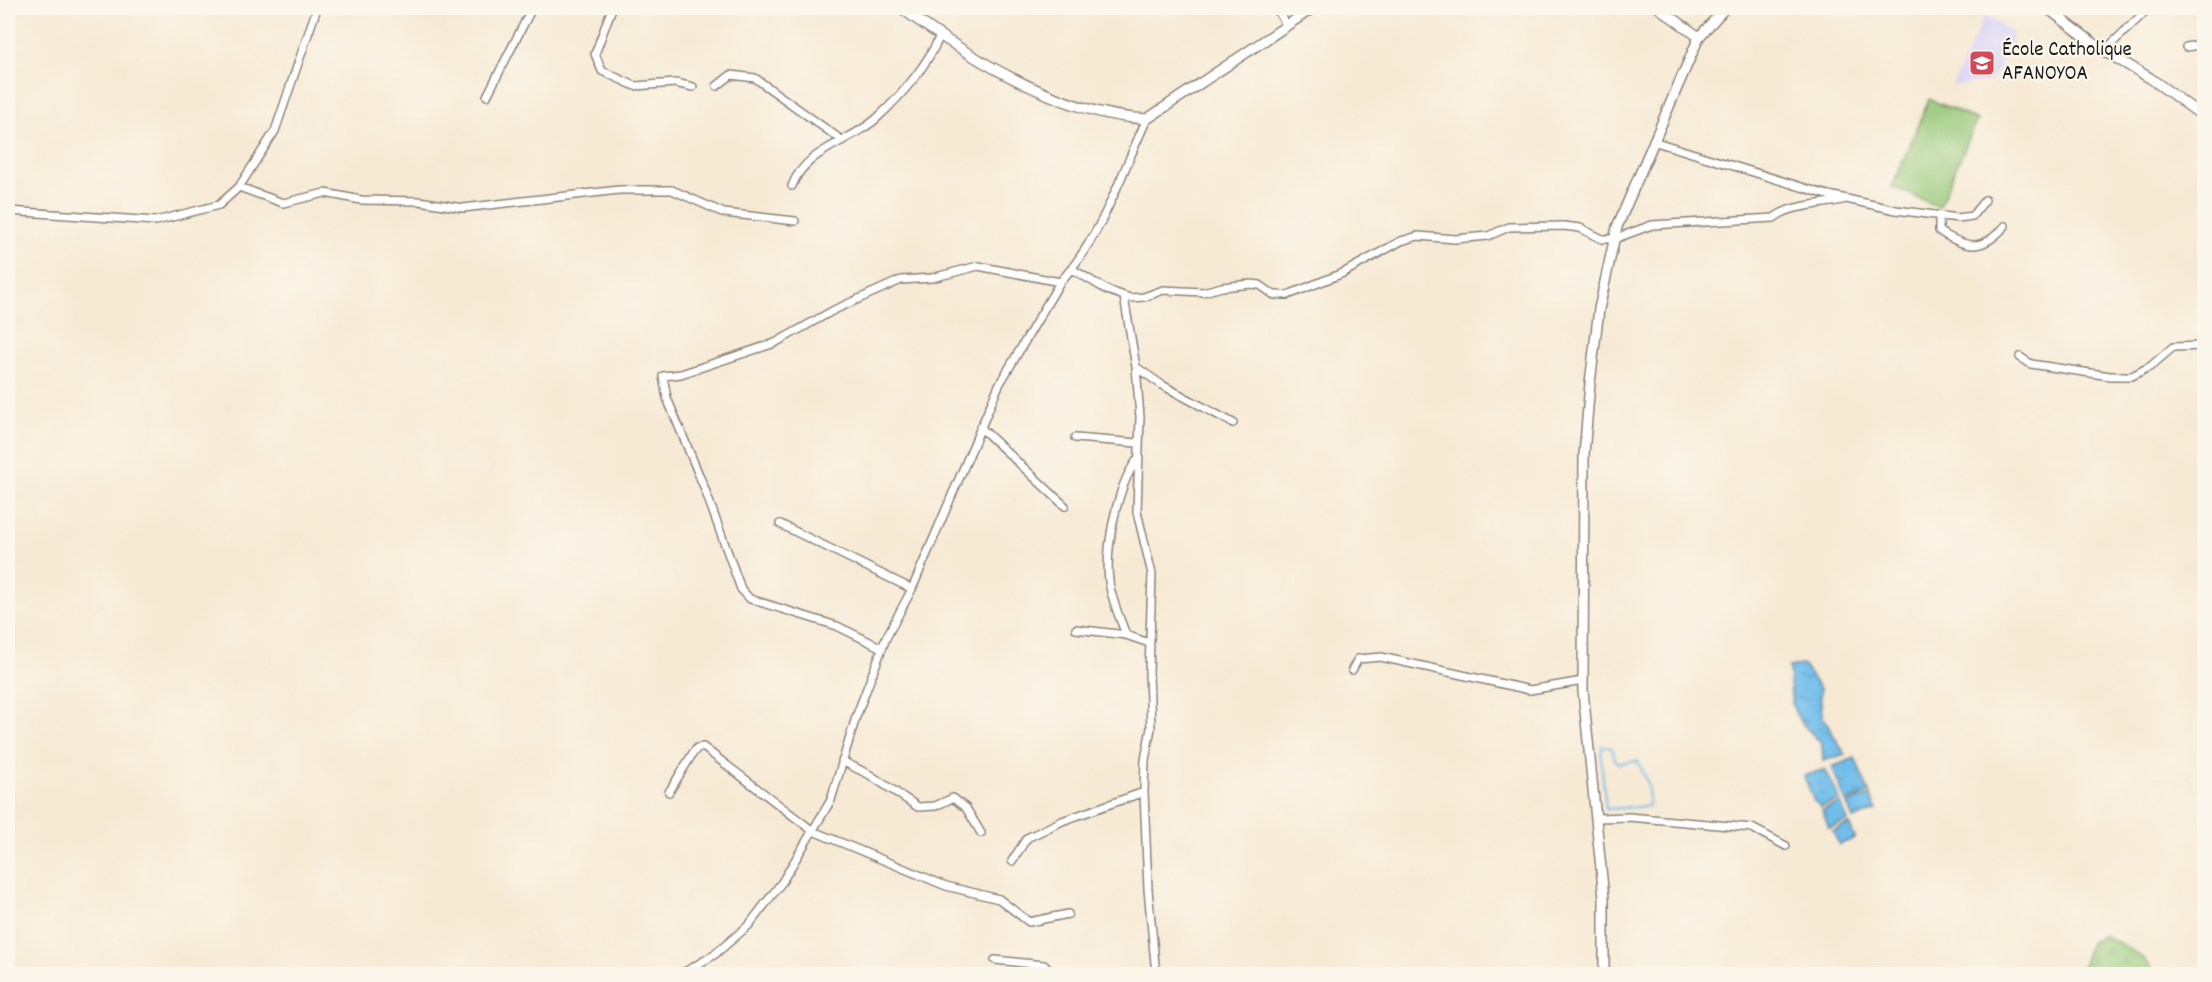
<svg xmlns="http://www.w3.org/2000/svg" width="2212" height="982" viewBox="0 0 2212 982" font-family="Dekko,sans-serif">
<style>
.built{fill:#dad6f7}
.grass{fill:#95c778;stroke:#58724a;stroke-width:1.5}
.wetland{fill:url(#wetland-marsh);stroke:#58724a;stroke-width:1.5}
.water{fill:url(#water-ripples);stroke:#466d84;stroke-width:1.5}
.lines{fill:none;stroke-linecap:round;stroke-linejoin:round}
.stream{stroke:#71beeb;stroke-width:2}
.street-casing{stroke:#8a8378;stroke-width:10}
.secondary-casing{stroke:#8a8378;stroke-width:12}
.street{stroke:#fff;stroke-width:7}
.secondary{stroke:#fff;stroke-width:9}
.labels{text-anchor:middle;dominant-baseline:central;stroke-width:4.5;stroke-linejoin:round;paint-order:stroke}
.poi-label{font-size:21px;fill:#1c1c1c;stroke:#fbf7ec;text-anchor:start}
</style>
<defs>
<pattern id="wetland-marsh" width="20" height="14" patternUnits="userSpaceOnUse" patternTransform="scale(1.5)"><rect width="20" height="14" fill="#95c778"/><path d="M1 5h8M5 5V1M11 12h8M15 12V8" fill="none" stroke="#80aa67"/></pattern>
<pattern id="water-ripples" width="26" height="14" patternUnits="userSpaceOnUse" patternTransform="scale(1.5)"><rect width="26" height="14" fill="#71beeb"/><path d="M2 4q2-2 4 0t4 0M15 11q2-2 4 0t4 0" fill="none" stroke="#61a3c9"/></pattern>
</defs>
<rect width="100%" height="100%" fill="#fbf7ec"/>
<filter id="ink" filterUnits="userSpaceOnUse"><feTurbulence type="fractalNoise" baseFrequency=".0167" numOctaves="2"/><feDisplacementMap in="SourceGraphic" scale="12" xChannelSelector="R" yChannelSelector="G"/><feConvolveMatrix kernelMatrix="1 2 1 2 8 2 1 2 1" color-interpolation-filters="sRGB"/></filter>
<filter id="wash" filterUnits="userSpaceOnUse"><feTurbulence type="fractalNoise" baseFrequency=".008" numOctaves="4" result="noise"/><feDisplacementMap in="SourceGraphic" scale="24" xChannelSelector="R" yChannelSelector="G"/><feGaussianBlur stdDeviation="1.35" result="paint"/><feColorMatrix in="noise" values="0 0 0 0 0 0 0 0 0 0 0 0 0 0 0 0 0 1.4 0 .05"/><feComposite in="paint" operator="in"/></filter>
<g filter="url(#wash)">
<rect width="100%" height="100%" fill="#f7ead5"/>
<!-- built -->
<path class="built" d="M1985,15L2011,31L2012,45L1990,81L1952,86Z"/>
<!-- grass -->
<path class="grass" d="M1929,99L1977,120L1939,207L1892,187Z"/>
<!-- wetland -->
<path class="wetland" d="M2104,935C2125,946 2143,954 2156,974H2078L2092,941Z"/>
<!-- water -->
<path class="water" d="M1803,665L1820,689L1822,716L1845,754L1823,761L1822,743C1789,714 1792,710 1789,667Z
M1855,758L1869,792L1846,802L1832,767Z
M1825,769L1840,800L1821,807L1814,801L1804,776Z
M1870,795L1877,810L1853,819L1847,804Z
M1841,803L1848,821L1829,828L1822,810Z
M1849,824L1855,838L1839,845L1833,831Z"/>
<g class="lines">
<!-- stream -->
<path class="stream" d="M1602,746L1612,748L1615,760L1619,763L1638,761L1648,784L1649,806L1606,809L1601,759Z"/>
</g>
</g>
<g filter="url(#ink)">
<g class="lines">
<defs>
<path id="street" d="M612,8L595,54L602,71L635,86L675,83L693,87
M1276,8L1287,26
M2186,47L2199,45L2204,47
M2104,51L2149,8
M717,86L731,75L755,78L840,139
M487,96L532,8
M1656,142L1824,194L1896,210L1958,218L1972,216L1985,200
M792,186C805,150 850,142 876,119C901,96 926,67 940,36
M239,187L283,203L325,193L361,200L419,201L463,208L619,190H672L724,213L795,221
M8,211L156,221L219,205L239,187L275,131L317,8
M1939,217V231C1967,249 1982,252 2005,226
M1072,269L1107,290L1130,298L1144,297L1163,290L1203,292L1222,287L1251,284L1260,285L1274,295H1288L1343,273L1401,241L1418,236L1455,239L1488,236L1509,227L1564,226L1580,228L1602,239H1614L1652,225L1774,218C1791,204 1824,205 1846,199
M1124,297L1136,367L1162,385L1233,423
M2020,357L2031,364L2110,376H2132L2151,366L2173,347L2204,346
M1136,367L1140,417L1137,512L1152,574L1149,673L1151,728L1145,760L1144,792L1148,889L1156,974
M980,427L1065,506
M1075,438L1138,443
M780,524L912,589
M1076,629L1126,635L1149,643
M1126,635C1120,618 1111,599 1109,581C1105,548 1117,486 1137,460
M882,648L837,626L750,599L741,589L704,487L667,398L663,376L681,374L775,343L834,310L901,280L932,278L978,266L1060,282
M1352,670L1358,659L1381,657L1530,690L1583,681
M842,761L870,775L918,807L935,806L953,798L966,808L981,833
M669,792L693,753L697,748L703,747L813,831L946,886L999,899L1029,922L1068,914
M1598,818L1629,817L1752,828L1786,846
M1012,861L1027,838L1062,821L1144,792
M995,960L1044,965L1053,974
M681,974L714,955L749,925L782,882L831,800L856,717L886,638L912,589L999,385L1060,282C1102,237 1121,174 1147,119"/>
<path id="secondary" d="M901,8C968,57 1062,116 1147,119L1313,8
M2047,8L2104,51L2150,78L2204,117
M1699,37L1725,8
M1604,974V898L1583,691L1584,455L1590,383L1599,309L1617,227L1699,37L1659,8"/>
</defs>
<!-- street casing -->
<use href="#street" class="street-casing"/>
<!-- secondary casing -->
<use href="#secondary" class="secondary-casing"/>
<!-- street -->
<use href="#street" class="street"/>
<!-- secondary -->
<use href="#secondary" class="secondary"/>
</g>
</g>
<!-- icons -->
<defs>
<symbol id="school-square" viewBox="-11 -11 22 22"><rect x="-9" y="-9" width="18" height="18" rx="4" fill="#d1495b" stroke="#fbf7ec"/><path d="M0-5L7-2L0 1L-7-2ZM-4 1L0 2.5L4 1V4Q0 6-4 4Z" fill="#fff"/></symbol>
</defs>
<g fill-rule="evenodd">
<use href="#school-square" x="1967" y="48" width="30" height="30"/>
</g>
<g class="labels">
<!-- poi labels -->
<g class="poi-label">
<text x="2002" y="51">École Catholique<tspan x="2002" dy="24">AFANOYOA</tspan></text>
</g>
</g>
<!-- margin -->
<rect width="2212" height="982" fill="none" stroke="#fbf7ec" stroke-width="30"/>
</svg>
